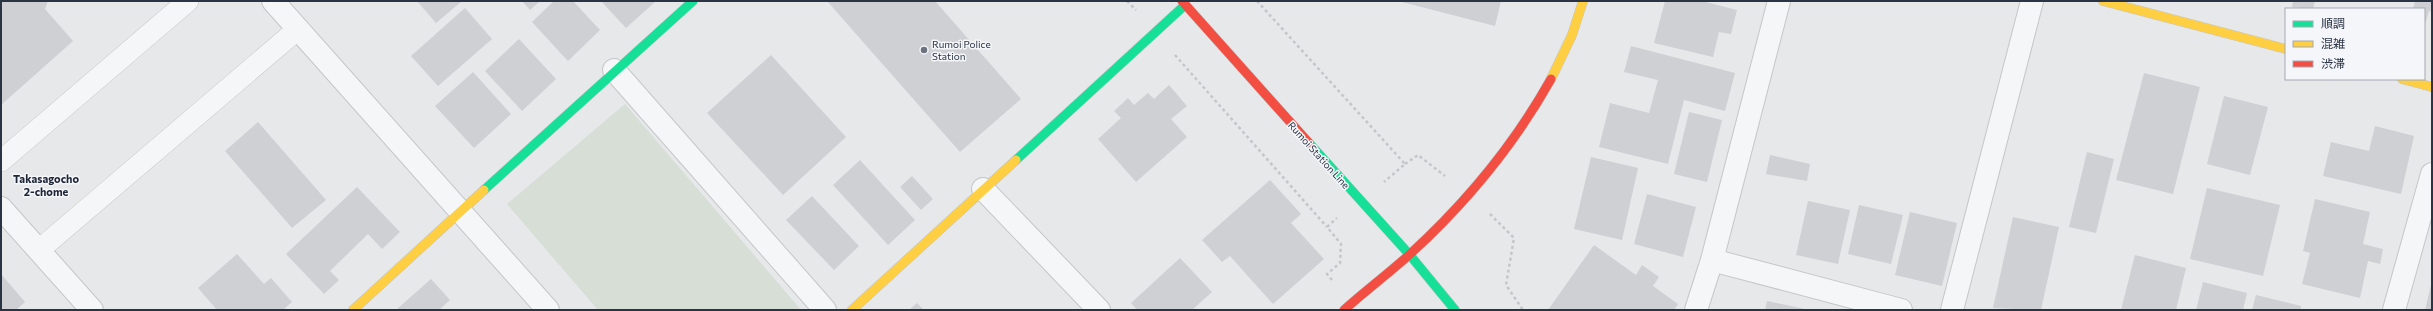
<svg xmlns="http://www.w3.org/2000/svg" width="2433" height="311" viewBox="0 0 2433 311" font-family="Commissioner,'Noto Sans JP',sans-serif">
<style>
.green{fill:#d6ded6}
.building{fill:#ced0d3}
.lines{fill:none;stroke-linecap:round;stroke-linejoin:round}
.lane-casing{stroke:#c4c6c8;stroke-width:22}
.street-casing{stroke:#c4c6c8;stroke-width:24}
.fast-casing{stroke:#c4c6c8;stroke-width:10}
.slow-casing{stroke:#c4c6c8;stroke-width:10}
.jam-casing{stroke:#c4c6c8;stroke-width:10}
.path{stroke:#c5c6ca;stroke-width:2.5;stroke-dasharray:3 3;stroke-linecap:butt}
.lane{stroke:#f5f6f7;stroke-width:21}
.street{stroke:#f5f6f7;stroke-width:22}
.fast{stroke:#16e098;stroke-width:9}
.slow{stroke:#ffcf43;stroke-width:9}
.jam{stroke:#f24e42;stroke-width:9}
.poi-dot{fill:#6c737f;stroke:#f4f6f9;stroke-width:1.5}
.labels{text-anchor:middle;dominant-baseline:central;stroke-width:3;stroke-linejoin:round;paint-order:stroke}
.poi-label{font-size:10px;fill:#2b3445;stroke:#f4f6f9;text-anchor:start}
.street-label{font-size:10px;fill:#2b3445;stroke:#f4f6f9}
.neighbourhood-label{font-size:11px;font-weight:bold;fill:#1d2536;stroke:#f4f6f9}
</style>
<rect width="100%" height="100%" fill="#e6e8ea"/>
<!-- green -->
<path class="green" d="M625,104L801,310H598L507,204Z"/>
<!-- building -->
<path class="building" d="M1,1H48L45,9L73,41L1,105Z
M417,1H462L436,23Z
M522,1H540L530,10Z
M554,1H573L600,30L568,61L532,22Z
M601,1H654L655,2L626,28Z
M827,1H935L1021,99L960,152Z
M1398,1H1501L1495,26Z
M1665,1H1702L1737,10L1731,34L1719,32L1713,57L1654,43Z
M2293,1H2315L2313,9L2292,7Z
M2415,1H2432V12L2429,11L2424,28V9H2413Z
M465,8L492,39L438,86L411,56Z
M519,39L556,79L522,111L485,71Z
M1631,46L1735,73L1725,111L1684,100L1668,164L1599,147L1610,103L1649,113L1658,80L1624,72Z
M771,55L846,137L783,195L707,113Z
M473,72L511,114L474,148L435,106Z
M2144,73L2200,87L2173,194L2116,180Z
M1169,85L1187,106L1171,119L1187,137L1136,182L1098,139L1121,118L1114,111L1128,98L1134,105L1148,93L1154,99Z
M2224,96L2268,107L2250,175L2207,164Z
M1689,112L1722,120L1707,182L1674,174Z
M258,122L326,200L292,228L225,151Z
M2375,126L2414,136L2401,194L2323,176L2331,142L2369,151Z
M2087,152L2114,159L2096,233L2069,227Z
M1770,155L1810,164L1807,181L1766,174Z
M1591,157L1638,168L1622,240L1574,229Z
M860,160L915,220L888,245L833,185Z
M912,176L933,199L921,210L900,187Z
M1270,180L1301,214L1291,223L1324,259L1273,304L1230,256L1222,262L1202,240Z
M357,187L400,232L382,249L368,234L330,271L339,280L324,294L286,254Z
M2207,188L2280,205L2263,276L2190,259Z
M1647,194L1696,207L1683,257L1634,244Z
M812,196L859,246L834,270L786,220Z
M2315,199L2370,212L2363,244L2383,249L2380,264L2368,261L2360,298L2302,284L2310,253L2303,251Z
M1808,201L1850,210L1838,264L1796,255Z
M1859,205L1903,215L1891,264L1848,254Z
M1910,212L1957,223L1942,286L1895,275Z
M2013,217L2059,227L2041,310L1993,308Z
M1594,245L1636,275L1642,265L1659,277L1653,286L1678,304L1674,310H1548Z
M237,254L264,284L271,278L292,302L283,310H217L198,288Z
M2135,255L2186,268L2176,310H2121Z
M1180,258L1212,292L1192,310H1137L1131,303Z
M1,274L25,302L16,310H1Z
M431,279L450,300L439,310H396Z
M2203,282L2247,293L2243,310H2196Z
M2431,285L2432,310H2425Z
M2256,295L2301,306V310H2252Z
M1767,301L1805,309V310H1765Z
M917,303L924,310H909Z"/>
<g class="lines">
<defs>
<path id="lane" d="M1,161L188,1
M39,250L298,29"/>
<path id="street" d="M273,1L548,310
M614,70L825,310
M983,189L1099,310
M1,208L92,310
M1712,260L1901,310
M1696,310L1712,260L1779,1
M1952,310L2032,1
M2394,310L2432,174"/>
<path id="fast" d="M1309,143L1409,254L1455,310
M1016,160L1185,5
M484,190L693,1"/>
<path id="slow" d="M2103,1L2286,49
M1551,79L1572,35L1583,1
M2402,79L2432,87
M353,310L484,190
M852,310L1016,160"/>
<path id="jam" d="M1182,1L1309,143
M1344,310C1365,291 1388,274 1409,255C1465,204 1514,145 1551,79"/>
</defs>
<!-- lane casing -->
<use href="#lane" class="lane-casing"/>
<!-- street casing -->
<use href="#street" class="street-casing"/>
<!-- fast casing -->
<use href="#fast" class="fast-casing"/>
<!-- slow casing -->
<use href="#slow" class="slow-casing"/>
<!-- jam casing -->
<use href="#jam" class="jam-casing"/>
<!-- path -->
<path class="path" d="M1127,1L1136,10
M1257,1L1405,164L1384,182
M1175,55L1327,227
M1405,164L1418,155L1445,176
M1490,214L1514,238L1506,285L1523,310
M1332,280L1327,274L1340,263L1341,244L1327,227L1337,218"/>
<!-- lane -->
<use href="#lane" class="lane"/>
<!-- street -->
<use href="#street" class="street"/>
<!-- fast -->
<use href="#fast" class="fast"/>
<!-- slow -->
<use href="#slow" class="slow"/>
<!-- jam -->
<use href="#jam" class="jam"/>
</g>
<!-- markers -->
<circle class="poi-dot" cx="924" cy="50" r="4"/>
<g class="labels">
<!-- poi labels -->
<g class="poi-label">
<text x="932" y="44">Rumoi Police<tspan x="932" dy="12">Station</tspan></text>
</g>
<!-- street labels -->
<g class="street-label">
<text transform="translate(1319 155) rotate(48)">Rumoi Station Line</text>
</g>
<!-- neighbourhood labels -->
<g class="neighbourhood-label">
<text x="46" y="178">Takasagocho<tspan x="46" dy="13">2-chome</tspan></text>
</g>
</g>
<!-- border -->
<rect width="2433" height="311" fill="none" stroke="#2b3445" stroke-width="4"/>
<!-- legend -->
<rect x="2285" y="8" width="140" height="72" fill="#f4f6f9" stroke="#a4a8b1"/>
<rect x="2293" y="21" width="20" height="6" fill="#16e098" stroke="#a4a8b1"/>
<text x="2321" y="28" font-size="12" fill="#2b3445">順調</text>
<rect x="2293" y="41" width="20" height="6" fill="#ffcf43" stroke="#a4a8b1"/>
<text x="2321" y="48" font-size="12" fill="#2b3445">混雑</text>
<rect x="2293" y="61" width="20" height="6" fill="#f24e42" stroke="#a4a8b1"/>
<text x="2321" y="68" font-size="12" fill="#2b3445">渋滞</text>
</svg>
